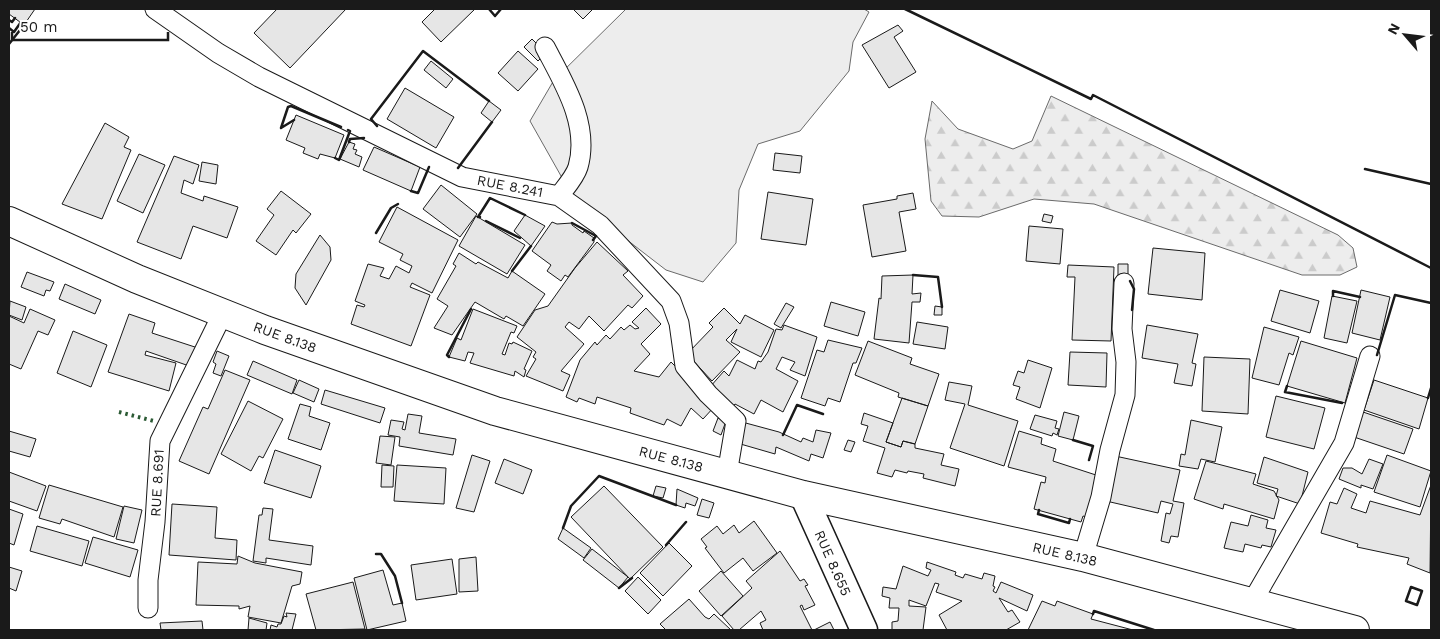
<svg xmlns="http://www.w3.org/2000/svg" width="1440" height="639" viewBox="0 0 1440 639" font-family="'Work Sans',sans-serif">
<style>
.built{fill:#ededed;stroke:#6a6a6a}
.forest{fill:url(#forest-firs);stroke:#6a6a6a}
.building{fill:#e6e6e6;stroke:#1a1a1a}
.lines{fill:none;stroke-linecap:round;stroke-linejoin:round}
.street-casing{stroke:#1a1a1a;stroke-width:21}
.secondary-casing{stroke:#1a1a1a;stroke-width:29}
.primary-casing{stroke:#1a1a1a;stroke-width:30}
.street{stroke:#fff;stroke-width:19}
.secondary{stroke:#fff;stroke-width:26}
.primary{stroke:#fff;stroke-width:28}
.hedge{stroke:#2b5a34;stroke-width:4;stroke-dasharray:2.5 4;stroke-linecap:butt}
.wall{stroke:#1a1a1a;stroke-width:2.5}
.labels{text-anchor:middle;dominant-baseline:central;stroke-width:4;stroke-linejoin:round;paint-order:stroke}
.street-label{font-size:14px;fill:#1a1a1a;stroke:#fff}
</style>
<defs>
<pattern id="forest-firs" width="22" height="20" patternUnits="userSpaceOnUse" patternTransform="scale(1.25)"><rect width="22" height="20" fill="#ededed"/><path d="M5 1l3.5 6h-7zM16 11l3.5 6h-7z" fill="#cbcbcb"/></pattern>
</defs>
<rect width="100%" height="100%" fill="#fff"/>
<!-- built -->
<path class="built" d="M626,9H864L869,12L853,42L849,71L800,131L758,144L739,190L736,243L703,282L666,270L574,199L530,121L554,80Z"/>
<!-- forest -->
<path class="forest" d="M1051,96L1338,235L1353,248L1357,267L1340,275H1302L1094,204L1034,199L979,217L942,216L931,201L925,139L932,101L958,129L1013,149L1032,141Z"/>
<!-- building -->
<path class="building" d="M9,9H35L24,25L9,14Z
M277,9H346L290,68L254,33Z
M435,9H475L441,42L422,22Z
M573,9H593L583,19Z
M898,25L903,31L894,37L916,72L889,88L862,45Z
M532,39L546,53L538,61L524,47Z
M518,51L538,69L518,91L498,73Z
M431,61L453,79L446,88L424,70Z
M405,88L454,117L436,148L387,119Z
M489,101L501,110L492,122L481,113Z
M296,115L344,135L335,158L320,154L318,159L303,153L305,148L286,140Z
M105,123L129,137L124,147L131,150L102,219L62,204Z
M349,142L355,144L353,149L357,150L355,154L362,157L359,167L340,159Z
M374,147L420,167L411,191L363,170Z
M775,153L802,156L800,173L773,170Z
M139,154L165,165L143,213L117,201Z
M174,156L199,165L193,184L184,180L181,193L203,201L204,196L238,207L227,238L193,226L181,259L137,242Z
M202,162L218,165L216,184L199,181Z
M441,185L477,214L460,237L423,209Z
M281,191L311,214L296,233L293,230L276,255L256,241L274,215L267,209Z
M768,192L813,199L806,245L761,239Z
M913,193L916,209L899,212L906,251L872,257L863,205L897,199V196Z
M397,207L458,240L432,293L412,283L410,287L430,295L411,346L351,324L357,305L364,307L365,305L355,301L368,264L384,268L380,276L389,279L396,266L409,273L412,266L400,260L403,254L379,242Z
M1044,214L1053,216L1051,223L1042,221Z
M525,215L545,226L531,246L514,231Z
M476,216L525,245L507,274L459,246Z
M552,222L557,224L572,223V225L583,233L584,231L594,238V242L568,277L565,275L561,281L547,271L551,265L532,251Z
M1029,226L1063,229L1060,264L1026,261Z
M320,235L330,247L331,260L306,305L295,288L296,274Z
M597,242L628,271L623,275L643,296L632,308L628,305L604,331L589,316L579,329L569,322L565,327L584,344L561,371L570,375L563,391L526,376L536,359L533,357L536,352L517,337L535,310L548,306L575,268Z
M1153,248L1205,253L1202,300L1148,294Z
M459,253L476,264L478,262L508,278L512,271L545,294L523,326L506,316L504,319L475,302L452,335L434,328L448,306L437,299L456,266L453,264Z
M1118,264H1128V278L1118,277Z
M1068,265L1114,267L1111,341L1072,340L1075,277H1067Z
M27,272L54,282L50,291L46,290L44,296L21,287Z
M913,275L912,294L921,293L920,302H912L909,343L874,339L879,298L881,299L882,276Z
M65,284L101,300L95,314L59,299Z
M1280,290L1319,301L1310,333L1271,321Z
M1361,290L1390,297L1380,340L1352,333Z
M1332,296L1357,301L1347,343L1324,338Z
M10,301L26,307L22,320L9,315Z
M831,302L865,312L858,336L824,326Z
M786,303L794,307L781,328L774,324Z
M935,306L942,307V315H934Z
M646,308L661,324L641,344L650,354L634,371L659,377L671,362L715,406L703,419L691,408L681,426L667,419L664,425L630,413L631,408L597,397L595,404L579,398L577,402L566,397L580,360L595,342L597,345L606,335L610,339L621,327L624,330L630,325L635,329L639,328L632,322Z
M724,308L740,324L745,315L774,330L761,357L731,342L737,329L726,340L740,352L712,381L687,354L713,327L709,323Z
M30,309L55,320L48,335L38,331L21,369L9,364V316L24,323Z
M473,309L517,326L514,333L511,332L502,354L505,355L509,343L512,344L513,342L532,351L524,369L526,370L524,377L515,371L514,376L470,363L474,353L468,352L465,361L449,357L457,338L461,340Z
M129,314L155,323L152,333L201,349L195,368L146,351L145,355L176,363L169,391L108,372Z
M917,322L948,327L945,349L913,344Z
M784,325L817,337L805,376L790,370L795,362L782,357L776,369L798,381L783,412L761,400L754,414L735,404L732,408L710,387L724,371L729,376L737,360L755,369L758,361L761,362L768,352L776,329L782,330Z
M1147,325L1198,334L1192,363L1196,364L1192,386L1174,383L1178,364L1142,358Z
M1264,327L1299,337L1293,355L1289,353L1279,385L1252,378Z
M73,331L107,345L91,387L57,373Z
M828,340L862,348L856,363H853L840,402L828,398L825,406L801,398L817,350L824,352Z
M868,341L912,358L910,364L939,374L928,406L898,397L899,393L855,375Z
M1301,341L1357,358L1345,403L1287,386Z
M217,351L229,356L221,376L213,373L216,364L213,362Z
M1070,352L1107,353L1106,387L1068,385Z
M1204,357L1250,359L1248,414L1202,411Z
M1028,360L1052,368L1040,408L1016,399L1020,387L1013,385L1018,371L1024,373Z
M253,361L297,380L292,394L247,375Z
M225,370L250,380L209,474L179,461L203,407L208,409Z
M299,380L319,389L314,402L293,393Z
M1374,380L1428,398L1419,429L1364,410Z
M949,382L972,386L968,405L1018,421L1004,466L950,448L965,404L945,400Z
M325,390L385,408L380,423L321,404Z
M1276,396L1325,408L1314,449L1266,437Z
M902,398L928,406L915,444L903,441L901,447L886,442Z
M248,401L283,419L263,458L259,456L251,471L221,454Z
M300,404L311,407L309,416L330,423L321,450L288,439Z
M1064,412L1079,416L1073,440L1058,436Z
M1363,412L1413,429L1404,454L1354,437Z
M864,413L893,423L886,442L901,447L903,441L915,444V448L944,454L941,465L959,469L955,486L923,478L924,474L908,471L907,473L895,470L892,477L877,473L885,448L863,441L868,426L861,424Z
M408,414L422,416L419,433L456,439L453,455L399,446L400,437L388,435L391,420L404,422L402,429L405,430Z
M1035,415L1057,421L1055,428L1059,429L1057,435L1053,433L1052,436L1030,429Z
M718,418L726,421L721,435L713,431Z
M1191,420L1222,427L1215,462L1201,459L1198,469L1179,466L1181,454L1185,455Z
M742,422L779,432L801,442L803,438L813,442L816,430L831,433L823,458L811,454L809,461L776,447L775,454L737,443Z
M9,431L36,439L30,457L9,451Z
M1019,431L1042,438L1041,444L1056,449L1053,461L1099,476L1087,517L1083,516L1081,522L1034,509L1041,482L1045,483L1046,477L1008,467Z
M380,436L395,437L391,465L376,463Z
M848,440L855,442L851,452L844,450Z
M275,450L321,466L311,498L264,483Z
M472,455L490,461L474,512L456,508Z
M1387,455L1431,471L1420,507L1374,492Z
M1115,456L1180,470L1173,501L1184,503L1178,537L1171,536L1169,543L1161,541L1166,513L1170,514L1173,504L1161,501L1158,513L1106,501Z
M1264,457L1308,472L1300,504L1276,496L1278,489L1257,483Z
M504,459L532,470L523,494L495,483Z
M1369,459L1383,464L1373,489L1361,485V488L1339,479L1343,468H1352L1362,474Z
M1206,461L1256,474L1253,484L1274,491L1279,500L1274,519L1224,504L1223,509L1194,499Z
M382,465L394,466L393,487H381Z
M397,465L446,468L444,504L394,501Z
M9,472L46,486L37,511L9,501Z
M49,485L123,507L114,537L62,519L60,524L39,518Z
M1431,485L1430,573L1407,564L1409,558L1357,547L1358,544L1321,533L1330,502L1337,504L1344,488L1357,494L1351,508L1366,513L1370,501L1420,515Z
M604,486L663,547L630,579L571,517Z
M656,486L666,488L663,498L653,496Z
M677,489L698,498L695,506L686,503L685,508L676,505Z
M702,499L714,503L709,518L697,515Z
M172,504L217,507L215,538L237,540L236,560L169,555Z
M124,506L142,510L134,543L116,539Z
M263,508L273,509L269,540L313,546L311,565L266,558V563L253,561L259,515H262Z
M9,509L23,514L14,545L9,543Z
M1251,515L1268,520L1266,528L1276,530L1271,547L1262,545L1261,548L1245,544L1243,552L1224,548L1231,522L1248,526Z
M754,521L777,553L753,571L743,558L724,573L705,548L707,547L701,539L717,526L723,534L734,525L739,533Z
M37,526L89,541L82,566L30,551Z
M563,528L591,548L584,558L558,539Z
M93,537L138,550L130,577L85,563Z
M669,543L692,566L663,596L640,573Z
M592,549L628,577L619,588L583,560Z
M780,551L800,581L804,579L808,585L805,586L815,605L804,610L802,605L800,606L812,630H763L760,623L766,620L761,611L739,630H734L722,616L752,588L746,581Z
M238,556L255,563L302,572L300,584L292,586L281,623L248,617L250,606L239,609V606L196,605L198,562L237,564Z
M476,557L478,591L459,592V559Z
M452,559L457,594L416,600L411,565Z
M927,562L956,572L955,575L963,578L965,574L982,579L984,573L995,576L993,586L995,587L993,591L996,593L1001,582L1033,595L1027,611L999,598L1008,612L1012,610L1020,622L1006,630H947L939,615L962,601L936,592L939,584L935,583L926,606L909,600V606L926,607L923,630H892V622L898,621L899,608H889L890,598L882,596L883,587L896,589L903,566L928,576L931,570L926,568Z
M9,567L22,571L16,591L9,588Z
M383,570L393,605L402,603L406,621L367,630L354,578Z
M721,571L743,596L721,616L699,591Z
M638,577L661,600L648,614L625,591Z
M353,582L365,629L316,630L306,594Z
M689,599L705,617L709,619L714,614L731,630H666L660,624Z
M1042,601L1055,606L1057,601L1093,614L1091,619L1133,630H1028Z
M286,613L296,614L292,630H270L271,625L277,627L278,624H281L284,616L287,617Z
M249,618L267,623L266,630H248Z
M202,621L203,630H161L160,623Z
M830,622L834,630H814Z"/>
<g class="lines">
<defs>
<path id="street" d="M155,9L218,53L259,77L462,177L559,196L600,225L671,301L679,323L685,366L708,394L736,421L727,474
M545,47C564,83 590,125 578,167C575,177 565,188 559,196
M1083,557L1101,497L1110,450L1125,395L1126,362L1122,329L1124,283
M1252,602L1344,443L1370,356
M148,608V580L155,522L160,441L223,313"/>
<path id="secondary" d="M803,495L864,630"/>
<path id="primary" d="M9,221L137,279L265,330L495,411L803,495L1083,557L1355,630"/>
</defs>
<!-- street casing -->
<use href="#street" class="street-casing"/>
<!-- secondary casing -->
<use href="#secondary" class="secondary-casing"/>
<!-- primary casing -->
<use href="#primary" class="primary-casing"/>
<!-- street -->
<use href="#street" class="street"/>
<!-- secondary -->
<use href="#secondary" class="secondary"/>
<!-- primary -->
<use href="#primary" class="primary"/>
<!-- hedge -->
<path class="hedge" d="M119,412L154,421"/>
<!-- wall -->
<path class="wall" d="M489,9L495,16L501,9
M905,9L1091,99L1093,95L1431,268
M9,20L12,22L15,18
M9,28L14,32L21,22
M9,44L24,25
M294,120L281,128L288,107L291,106L341,127
M377,126L371,119L423,51L489,101
M349,142L350,139L364,138
M335,158L339,160L350,131L348,130
M458,168L492,122
M1365,169L1431,184
M411,191L418,193L429,167
M480,217H478L490,198L525,215
M486,221L520,238
M572,223L596,236L593,240
M376,233L391,208L398,204
M512,271L531,246
M913,275L938,277L942,307
M1130,281L1134,289L1132,310
M1333,296V291L1360,297
M1377,355L1395,295L1431,303
M449,357L447,355L471,309
M1287,386L1285,392L1342,403
M1428,398L1431,388
M783,435L797,405L823,414
M1073,440L1093,446L1089,460
M1039,510L1038,514L1069,523L1070,519
M563,528L571,506L599,476L676,505
M666,545L686,522
M376,554H381L395,576L402,603
M1411,587L1422,591L1417,605L1406,601Z
M619,588L632,578
M1093,614L1094,611L1154,630"/>
</g>
<g class="labels">
<!-- street labels -->
<g class="street-label">
<text transform="translate(510 186) rotate(11)">RUE 8.241</text>
<text transform="translate(285 337) rotate(20)">RUE 8.138</text>
<text transform="translate(671 459) rotate(15)">RUE 8.138</text>
<text transform="translate(157 483) rotate(-87)">RUE 8.691</text>
<text transform="translate(1065 554) rotate(13)">RUE 8.138</text>
<text transform="translate(833 563) rotate(66)">RUE 8.655</text>
</g>
</g>
<!-- border -->
<rect width="1440" height="639" fill="none" stroke="#1a1a1a" stroke-width="20"/>
<!-- north arrow -->
<g transform="translate(1405 35) rotate(298)" stroke="#ffffff" stroke-width="4" paint-order="stroke">
<path d="M0-4L9 19L0 12L-9 19Z" fill="#1a1a1a"/>
<text y="-8" font-size="14" font-weight="bold" text-anchor="middle" fill="#1a1a1a">N</text>
</g>
<!-- scale -->
<path d="M12 32v8h156v-8" fill="none" stroke="#1a1a1a" stroke-width="2.5"/>
<text x="20" y="32" font-size="15" fill="#1a1a1a" stroke="#ffffff" stroke-width="4" paint-order="stroke">50 m</text>
</svg>
